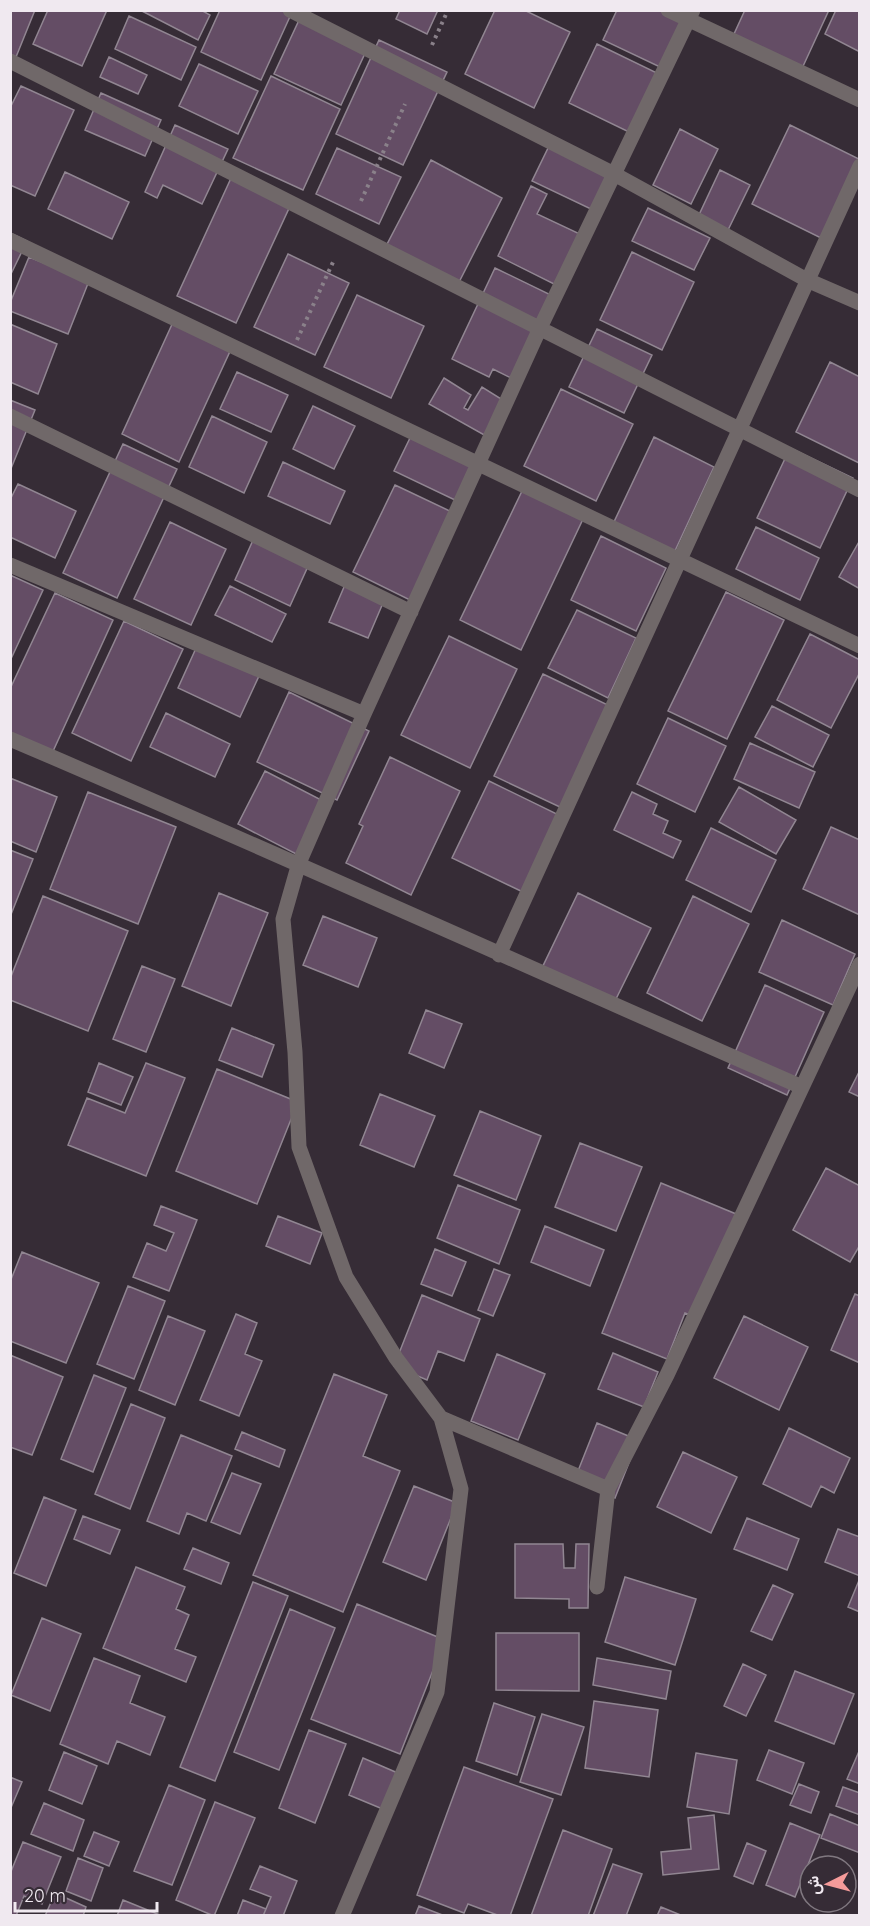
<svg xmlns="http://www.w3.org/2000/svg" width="870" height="1926" viewBox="0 0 870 1926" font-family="Quicksand,Vazirmatn,sans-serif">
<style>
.building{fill:#644d65;stroke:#918692;stroke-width:1.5}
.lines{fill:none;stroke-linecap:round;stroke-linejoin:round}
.path{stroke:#8a818a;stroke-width:4;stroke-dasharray:3 4.5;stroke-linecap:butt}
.minor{stroke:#706869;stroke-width:15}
</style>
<rect width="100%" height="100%" fill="#362c36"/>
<!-- building -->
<path class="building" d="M10,10H35L16,57L10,54Z
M48,10H107L82,66L33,44Z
M140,10H201L210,15L198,40Z
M220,10H293L261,80L201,52Z
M400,10H438L427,34L396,19Z
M495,10H524L570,32L534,108L465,74Z
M617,10H687L660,67L603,40Z
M745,10H829L799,75L734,34Z
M836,10H860V52L825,34Z
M129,16L196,47L181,80L115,49Z
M300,18L367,49L341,105L274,74Z
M379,40L447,72L403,165L336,134Z
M597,44L659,74L631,133L569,103Z
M109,57L147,75L138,94L100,77Z
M199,64L258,91L238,134L179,106Z
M271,76L340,109L303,190L233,158Z
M21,86L74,110L35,196L10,185V108Z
M101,93L161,120L145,156L85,130Z
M175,125L228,149L202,204L163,185L157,198L145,192Z
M790,125L859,159L821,238L752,204Z
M680,129L718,149L691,204L653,185Z
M550,144L610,173L593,210L532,181Z
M337,148L401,177L379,224L316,194Z
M431,160L502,198L456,288L384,250Z
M720,170L750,185L727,232L698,217Z
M65,172L129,202L112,239L48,209Z
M232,176L291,204L236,323L177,296Z
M531,186L547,194L537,214L582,235L558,286L498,256Z
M648,208L710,238L694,270L632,241Z
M10,233L27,241L10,276Z
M632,252L694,282L662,350L600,320Z
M288,254L349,283L315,355L254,327Z
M29,257L89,281L68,334L10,311V303Z
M495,268L555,297L515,380L493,369L489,377L452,359Z
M357,295L424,326L391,398L324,367Z
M174,320L232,347L179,462L122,434Z
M10,324L57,344L38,394L10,382Z
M597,329L652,355L624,413L569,387Z
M830,362L860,377L859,463L796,432Z
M237,372L288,395L271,432L220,409Z
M444,378L471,395L464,408L468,410L482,387L506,402L486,436L429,404Z
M561,389L633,424L596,501L524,466Z
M10,400L35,410L10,471Z
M313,406L355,426L334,469L293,449Z
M212,416L267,442L244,493L189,467Z
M411,436L474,465L457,501L394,471Z
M654,437L714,467L674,553L613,524Z
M123,444L177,469L117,598L63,573Z
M790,448L853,478L820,548L757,518Z
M283,462L345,491L330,524L268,496Z
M18,484L76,511L55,558L10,537V500Z
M395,485L454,513L412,601L353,572Z
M523,489L583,519L521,650L460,620Z
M170,522L226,549L191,625L134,599Z
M756,527L819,558L800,600L736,569Z
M601,536L666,568L636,631L571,600Z
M254,538L309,564L290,606L235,580Z
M860,540V589L839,577Z
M10,575L43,590L10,661Z
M347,580L386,596L368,638L329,622Z
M230,586L286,614L272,642L215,615Z
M726,592L784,620L727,739L668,711Z
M55,593L113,620L49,760L10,742V689Z
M577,610L636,638L608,698L548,668Z
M124,621L183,649L131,761L72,733Z
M810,634L860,660V672L831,728L777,700Z
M449,636L517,669L470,768L401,735Z
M197,646L259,676L240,717L178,688Z
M543,674L610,706L562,808L494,776Z
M289,692L369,731L337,800L257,762Z
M772,706L829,735L813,767L755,737Z
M166,713L230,744L215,777L150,747Z
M668,718L726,746L695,812L637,784Z
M750,743L815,772L799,808L734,779Z
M390,757L460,791L411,895L346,863L363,826L359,824Z
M265,771L329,804L302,857L238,824Z
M10,778L57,797L36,852L10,841Z
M489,781L563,817L527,894L452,858Z
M739,787L796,820L776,854L719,822Z
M88,792L176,827L138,924L50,889Z
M632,792L657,804L653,814L668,821L663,833L681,841L673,858L614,830Z
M831,827L860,840V915L803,889Z
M711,828L776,860L751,912L686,880Z
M10,850L33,859L10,917Z
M219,893L268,913L231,1006L182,986Z
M578,893L651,928L613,1005L541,970Z
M43,896L128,931L88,1031L10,1000V979Z
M693,896L749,924L702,1021L647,993Z
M323,916L377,938L358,987L303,965Z
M782,920L855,954L833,1005L759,972Z
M142,966L175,979L146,1052L113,1039Z
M765,985L824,1012L787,1095L728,1068Z
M426,1010L462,1024L444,1068L409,1053Z
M232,1028L274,1045L262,1077L219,1060Z
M99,1063L133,1077L121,1105L88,1092Z
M146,1063L185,1078L146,1176L68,1145L87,1098L125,1113Z
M217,1069L298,1102L257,1204L176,1171Z
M860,1070V1097L849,1092Z
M380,1094L435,1116L414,1167L360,1145Z
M480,1111L541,1136L516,1200L454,1175Z
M580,1143L642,1167L616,1231L555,1207Z
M826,1168L860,1186V1245L850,1262L793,1230Z
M661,1183L741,1216L700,1319L685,1313L667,1359L602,1333Z
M458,1185L520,1210L499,1264L437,1238Z
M161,1206L197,1220L169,1291L133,1277L147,1243L166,1251L174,1233L154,1225Z
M278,1216L322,1233L310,1264L266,1246Z
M545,1226L604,1250L590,1286L531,1262Z
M435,1249L466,1262L452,1296L421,1284Z
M22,1252L99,1283L66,1363L10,1341V1282Z
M494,1269L510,1275L493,1316L478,1310Z
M128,1286L165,1301L134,1379L97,1364Z
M855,1294L860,1296V1363L831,1350Z
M422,1295L480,1319L464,1361L438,1351L427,1380L394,1366Z
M236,1314L257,1323L245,1354L262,1361L239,1416L200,1400Z
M168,1316L205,1331L175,1405L139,1390Z
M744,1316L808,1347L779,1410L714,1378Z
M613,1353L658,1372L644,1407L598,1389Z
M497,1354L545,1374L518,1440L471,1421Z
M10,1355L63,1377L32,1455L10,1447Z
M334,1374L387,1395L363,1456L400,1471L343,1612L253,1575Z
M94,1375L126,1388L93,1472L61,1459Z
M131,1404L165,1418L130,1509L95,1494Z
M597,1423L638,1440L615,1498L574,1481Z
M789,1428L850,1458L834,1493L821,1486L811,1507L763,1484Z
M242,1432L285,1450L279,1467L235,1449Z
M181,1435L232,1456L206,1521L187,1513L179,1534L147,1521Z
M683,1452L737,1477L711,1533L657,1507Z
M232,1473L261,1484L240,1534L211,1522Z
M414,1486L457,1503L426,1580L383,1562Z
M44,1497L76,1510L46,1586L14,1573Z
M83,1516L120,1530L110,1554L74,1539Z
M747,1518L799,1539L787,1570L734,1549Z
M838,1529L860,1537V1576L825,1562Z
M515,1544H563L564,1568H575L576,1544H589L588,1608H569V1599L515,1598Z
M193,1548L229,1563L221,1584L184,1569Z
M136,1567L185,1587L176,1609L189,1615L175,1649L196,1657L186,1682L103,1648Z
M625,1577L696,1599L675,1665L605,1642Z
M860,1578V1612L848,1607Z
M253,1582L288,1596L215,1781L180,1767Z
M773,1585L793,1594L772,1640L751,1631Z
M357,1604L445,1640L400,1754L311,1719Z
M290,1609L335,1628L279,1770L234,1752Z
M42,1618L81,1634L50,1711L11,1695Z
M496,1633H579V1691L496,1690Z
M94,1658L140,1676L130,1703L165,1717L150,1755L117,1741L108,1764L60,1744Z
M597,1658L671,1671L666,1699L593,1685Z
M743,1664L766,1675L746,1716L724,1706Z
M795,1671L854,1694L834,1744L775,1721Z
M594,1701L658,1710L649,1777L585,1768Z
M494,1703L535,1717L517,1775L476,1761Z
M542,1714L584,1727L561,1795L520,1782Z
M309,1730L346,1744L315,1823L279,1808Z
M860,1749V1784L847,1779Z
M769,1750L804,1763L792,1794L757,1780Z
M64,1752L97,1766L82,1804L49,1790Z
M696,1753L737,1760L729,1814L687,1807Z
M363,1758L400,1774L385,1810L349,1795Z
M464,1767L553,1799L510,1916H500L468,1904L464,1913L417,1895Z
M10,1777L22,1782L10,1810Z
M799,1784L819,1792L811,1813L790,1805Z
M169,1785L205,1800L172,1885L134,1871Z
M843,1787L860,1793V1815L836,1806Z
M215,1802L255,1818L214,1916L176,1900Z
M44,1803L84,1820L73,1851L31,1834Z
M830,1814L860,1826V1853L821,1838Z
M714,1815L719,1869L663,1875L661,1852L691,1849L688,1818Z
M790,1823L820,1835L795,1897L766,1885Z
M563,1830L612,1849L588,1916H531Z
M94,1832L119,1842L109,1866L84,1856Z
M23,1842L61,1857L42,1904L24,1896L16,1916H10V1874Z
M747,1843L766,1851L753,1884L734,1876Z
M78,1858L103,1868L91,1901L66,1891Z
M613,1864L642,1874L626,1916H593Z
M260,1866L297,1881L283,1916H263L271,1897L250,1889Z
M55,1893L86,1907L83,1916H45Z
M123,1900L160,1915V1916H117Z
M243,1900L266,1909L263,1916H237Z
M419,1906L445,1916H415Z
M661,1907L683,1916H657Z"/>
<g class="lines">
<!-- path -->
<path class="path" d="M432,45L448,10
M361,201L405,104
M297,340L334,260"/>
<!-- minor -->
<path class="minor" d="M290,10L616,175L807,280L860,303
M668,10L860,100
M10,61L860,490
M10,240L860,646
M10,416L411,612
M10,565L364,714
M10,739C275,852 538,972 802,1087
M499,955L860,166
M441,1418L608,1489
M597,1587L608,1489L667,1375L860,964
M342,1916L437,1692L461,1489L441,1418L396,1358L346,1277L299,1147L295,1052L283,919L299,863L364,714L540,328L693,10"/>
</g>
<!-- border -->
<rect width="870" height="1926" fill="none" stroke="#f0e9f0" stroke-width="24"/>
<!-- north arrow -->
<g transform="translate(828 1884) rotate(264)"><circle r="28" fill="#362c36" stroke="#807880" stroke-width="1.5"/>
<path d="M0-4.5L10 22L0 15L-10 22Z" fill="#f59b9a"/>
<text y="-9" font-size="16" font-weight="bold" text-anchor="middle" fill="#f0e9f0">ش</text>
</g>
<!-- scale -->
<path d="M15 1902v9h142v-9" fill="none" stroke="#f0e9f0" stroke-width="3"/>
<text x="24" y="1902" font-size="18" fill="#f0e9f0" stroke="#362c36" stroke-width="4.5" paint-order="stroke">20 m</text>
</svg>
